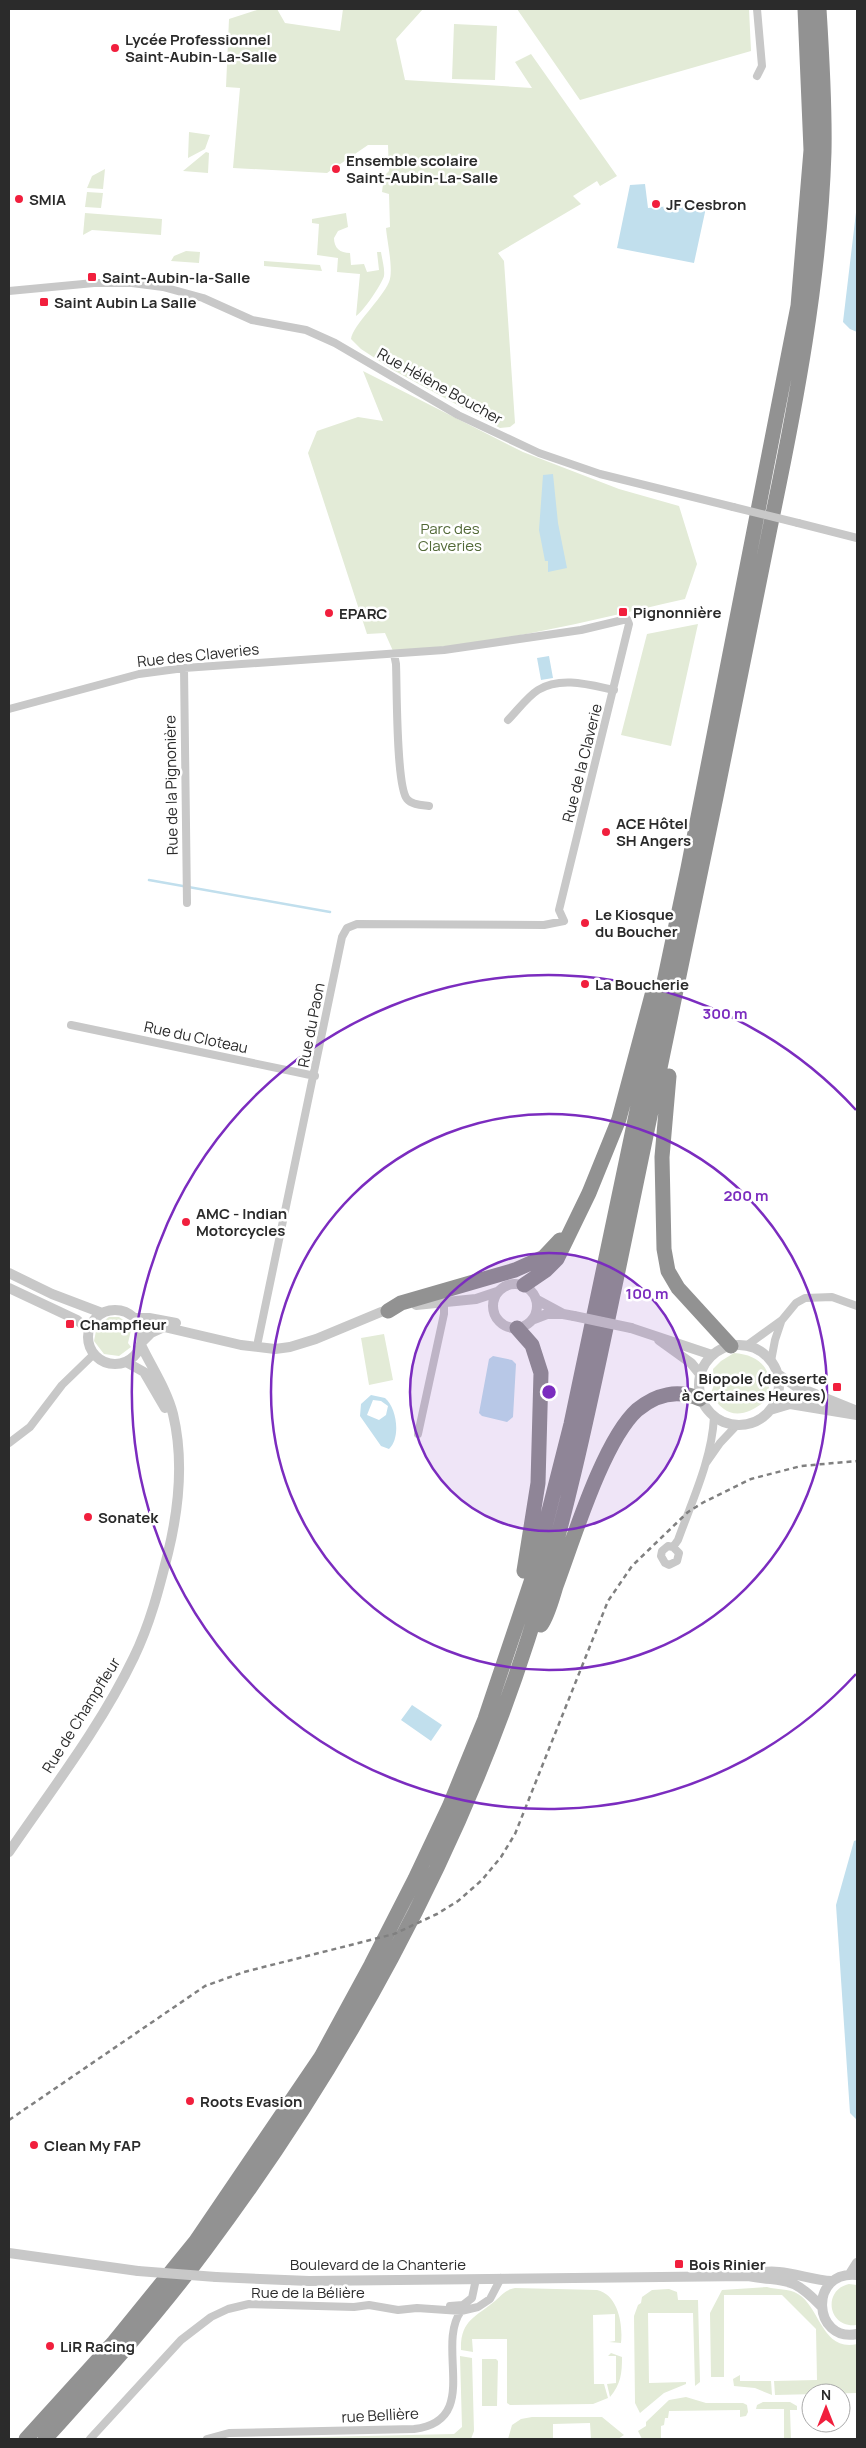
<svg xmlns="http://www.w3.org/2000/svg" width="866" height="2448" viewBox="0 0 866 2448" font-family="Manrope,sans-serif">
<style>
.green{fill:#e3ebd7}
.water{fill:#c1dfed;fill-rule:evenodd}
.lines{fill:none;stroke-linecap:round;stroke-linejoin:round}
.stream{stroke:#c1dfed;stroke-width:2.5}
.minor{stroke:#c8c8c8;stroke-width:8}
.tertiary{stroke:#c8c8c8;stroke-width:10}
.motorway{stroke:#929292;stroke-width:15}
.rail{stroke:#808080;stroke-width:2.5;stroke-dasharray:5 4;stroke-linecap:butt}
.minor-bridge{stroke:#c8c8c8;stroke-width:8}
.tertiary-bridge{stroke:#c8c8c8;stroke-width:10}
.ring{fill:none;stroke:#7b2cbf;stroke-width:2.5}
.poi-dot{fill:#f11f3d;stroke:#fff;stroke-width:2}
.labels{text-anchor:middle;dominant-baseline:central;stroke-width:5;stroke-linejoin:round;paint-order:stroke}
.poi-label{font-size:15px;font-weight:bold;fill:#2b2b2b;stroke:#fff;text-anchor:start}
.street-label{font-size:15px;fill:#2b2b2b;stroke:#fff}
.park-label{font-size:15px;fill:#526937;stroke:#fff}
.centre{fill:#7b2cbf;stroke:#fff;stroke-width:2.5}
.ring-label{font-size:15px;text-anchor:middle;font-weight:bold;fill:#7b2cbf;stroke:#fff;stroke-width:5;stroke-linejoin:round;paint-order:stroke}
</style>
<rect width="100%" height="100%" fill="#fff"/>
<!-- green -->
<path class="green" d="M260,9H277L285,23L340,31L343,9H423L396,39L405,80L532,88L515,62L531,54L617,176L600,186L597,181L573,196L581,204L498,253L504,261L515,423L510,427L500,428L393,370L361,349L351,339C353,325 382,299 389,282C394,271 387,241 386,228L390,227L389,194L382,192L384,176L389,171L388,145H368L327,173L233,168L240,88L226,87L229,19Z
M517,9H749L751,51L580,100Z
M454,24L497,26L495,80L452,79Z
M189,132L210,135L205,149L188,158Z
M206,152L209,153L208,173L183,171Z
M105,169L103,189L87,188L92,176Z
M87,192L103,193L101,208L85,207Z
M85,213L162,219L161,235L92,230L83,235Z
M346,213L348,227L338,231L334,238C334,248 340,253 350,253L351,265L364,264L367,272L379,270L377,252H381C382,259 385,269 384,276C382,284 363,312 356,316L360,274L337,272L338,258L317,255L319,224L312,223V219Z
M186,251L200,252L199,263L171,261L174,256Z
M264,261L320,265L322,271L264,266Z
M363,371L523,452L619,489L679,506L697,564L685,599C588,621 492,646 393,651L385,633L367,634L308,453L317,431L358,417L383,421Z
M698,624L671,746L621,735L647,634Z
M109,1317H119L132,1326L128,1343L131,1347L119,1356L104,1354L94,1341L97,1326Z
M384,1334L393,1380L369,1385L361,1338Z
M734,1353C762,1355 776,1372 766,1400C745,1418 725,1420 711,1393L714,1385L713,1369L721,1361Z
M849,2284L857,2285L856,2325C828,2328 822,2290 849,2284Z
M767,2287C777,2290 788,2288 798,2294C820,2307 822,2352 857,2344V2393L775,2395L774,2381L817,2380L816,2329L782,2295H724V2377H711L710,2313L722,2290Z
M515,2288L597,2290C619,2295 623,2326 621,2343L609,2342L615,2341V2314L593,2315L594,2384H604L608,2398L593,2404L510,2405L507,2403V2339H472L473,2352L461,2350C460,2320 476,2317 495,2301C503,2294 505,2290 515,2288Z
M652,2290L669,2289L677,2292L678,2300H698L700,2382L695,2386L693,2313H648L649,2383L686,2382V2384L664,2393L640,2413L635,2403L634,2316L638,2305L641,2303L642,2297Z
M611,2353L622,2357C622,2373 621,2384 610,2397L607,2384L616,2383V2356H608Z
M460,2356L472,2358L474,2431L471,2439H231L454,2434L462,2427Z
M482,2359H496L498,2361L497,2406H482Z
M740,2375V2381H771L772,2395L755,2388L734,2386L733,2379Z
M686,2397L706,2403H743L747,2405L748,2412L746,2416L740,2417V2410L669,2411L668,2418H665L664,2425L661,2426V2439H642L638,2431L646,2426V2422L669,2400Z
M763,2402H790L797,2406V2410H790L791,2439H784V2409H756L757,2405Z
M532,2417H602L624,2435L618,2439H591L590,2423L553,2424V2439H508L512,2425L521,2419Z"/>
<!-- water -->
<path class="water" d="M645,184L648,208L707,203L694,263L617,248L630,185Z
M857,204V332L850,329L843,322Z
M553,474L558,523L567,568L548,572V561H545L539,530L543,475Z
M549,656L553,678L541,680L537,658Z
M493,1356L512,1360L516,1364L513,1417L507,1422L482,1416L479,1413L489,1359Z
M371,1395L385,1398C397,1408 401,1438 389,1449L381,1446L360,1416L361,1404ZM373,1400L381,1401L388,1406L386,1415L379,1420L367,1415Z
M412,1705L442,1725L431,1741L401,1720Z
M857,1840V2118L856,2119L850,2113L836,1905L854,1841Z"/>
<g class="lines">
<!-- stream -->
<path class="stream" d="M149,880L330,912"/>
<!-- minor -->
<path class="minor" d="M757,9L762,66L757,76
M9,291L94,283H132L163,287L203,298L252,320L306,330L335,343L458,415L539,453L600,474L733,507
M798,523L857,538
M394,654L396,664C397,686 396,786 407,799C412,805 422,805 429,806
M184,668L187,903
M9,709L139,674L184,668L444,650L581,630L627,619L629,624L559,910L564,921L544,925L357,924L347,928L342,937L258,1341
M508,720C517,711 527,697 538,690C561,676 590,685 614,690
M71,1025L315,1076
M746,1346L782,1320L796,1303L805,1298L832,1297L857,1306
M771,1361L775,1340L781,1322
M418,1434L444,1314V1301
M9,1443L30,1427L62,1385L94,1354
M706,1463L720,1443L736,1426
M673,1547L679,1553L677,1561L669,1565L665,1563L661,1556L662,1551L668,1546L673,1547L678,1540C692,1501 712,1459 714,1417
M450,2306L463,2305L472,2298L476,2279
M90,2439L181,2340L211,2317L228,2309L249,2304L354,2307L369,2305L398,2310L417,2308L461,2311L478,2307L490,2299L501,2278
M207,2439L229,2433L414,2429C482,2421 435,2347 461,2311"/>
<!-- tertiary -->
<path class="tertiary" d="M9,1273L52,1294L102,1313
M493 1306a22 22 0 1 1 44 0a22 22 0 1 1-44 0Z
M9,1288L77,1320L89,1330
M537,1300L563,1314L574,1316
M416,1305L476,1299L497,1292
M88 1337a27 27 0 1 1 54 0a27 27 0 1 1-54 0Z
M135,1318H149L176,1323
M534,1319L547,1314H562
M631,1328L712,1355
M659,1340L691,1363L700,1374
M142,1342L151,1333L164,1327L241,1345L275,1349L290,1347L316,1339L381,1312L394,1309
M699 1385a40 40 0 1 1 80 0a40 40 0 1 1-80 0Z
M126,1362L144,1372L165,1408
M778,1374L795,1386L857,1411
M770,1410L790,1404L857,1415
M9,1852C52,1789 101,1726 134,1657C150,1624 159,1589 168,1553C179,1508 184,1460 173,1414C167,1390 152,1368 141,1345
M9,2253L138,2271
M754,2274C781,2266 806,2280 832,2281
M850,2274L857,2263
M857,2275C808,2270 813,2343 857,2334
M216,2277L309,2281L748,2276C788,2283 791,2275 821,2306"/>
<!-- motorway -->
<path class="motorway" d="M669,1076L662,1157L664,1249L668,1271L678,1288L731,1346
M524,1285L546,1270L557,1259L589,1193L619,1119L652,995
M388,1311L401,1303L515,1270L544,1257L560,1240
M517,1328L532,1345L541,1373L538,1483L524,1571
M541,1625C548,1615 552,1599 556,1586C573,1541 603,1441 637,1410C656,1394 678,1389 700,1399
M26,2439L114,2342L196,2241L321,2057L371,1965L415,1879L449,1807L485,1719L531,1582L571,1424L688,868L798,306L811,150L805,9
M45,2439C100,2378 156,2316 205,2250C342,2067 458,1857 528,1639C567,1519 592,1394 618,1271C651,1113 684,955 716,797C734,707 752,617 770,528C796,404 820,279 824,152C825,105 822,57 819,9"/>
<!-- rail -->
<path class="rail" d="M9,2120L205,1986L244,1972L394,1934L437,1914L458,1901L482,1880L501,1857L515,1834L608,1601L632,1566L688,1512L704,1502L751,1479L801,1466L857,1461"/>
<!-- minor-bridge -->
<path class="minor-bridge" d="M733,507L798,523"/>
<!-- tertiary-bridge -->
<path class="tertiary-bridge" d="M574,1316L631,1328
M138,2271L216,2277"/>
</g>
<!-- distance rings -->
<circle cx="549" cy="1392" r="139" fill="#7b2cbf" fill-opacity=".12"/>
<g class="ring">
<circle cx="549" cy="1392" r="139"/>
<circle cx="549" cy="1392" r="278"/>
<path d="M856 1674A417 417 0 1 1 856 1110"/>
</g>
<!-- markers -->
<g class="poi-dot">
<circle cx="115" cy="48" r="5"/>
<circle cx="336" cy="169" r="5"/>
<circle cx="19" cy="199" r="5"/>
<circle cx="656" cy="204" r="5"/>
<rect x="87" y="272" width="10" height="10" rx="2.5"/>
<rect x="39" y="297" width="10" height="10" rx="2.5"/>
<rect x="618" y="607" width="10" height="10" rx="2.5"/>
<circle cx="329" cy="613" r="5"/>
<circle cx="606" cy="832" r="5"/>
<circle cx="585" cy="923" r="5"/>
<circle cx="585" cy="984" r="5"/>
<circle cx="186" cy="1222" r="5"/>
<rect x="65" y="1319" width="10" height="10" rx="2.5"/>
<rect x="832" y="1382" width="10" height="10" rx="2.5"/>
<circle cx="88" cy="1517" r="5"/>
<circle cx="190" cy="2101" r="5"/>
<circle cx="34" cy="2145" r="5"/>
<rect x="674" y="2259" width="10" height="10" rx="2.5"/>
<circle cx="50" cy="2346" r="5"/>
</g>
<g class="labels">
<!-- poi labels -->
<g class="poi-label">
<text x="125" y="39">Lycée Professionnel<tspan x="125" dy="17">Saint-Aubin-La-Salle</tspan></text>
<text x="346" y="160">Ensemble scolaire<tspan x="346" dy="17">Saint-Aubin-La-Salle</tspan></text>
<text x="29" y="199">SMIA</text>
<text x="666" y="204">JF Cesbron</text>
<text x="102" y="277">Saint-Aubin-la-Salle</text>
<text x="54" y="302">Saint Aubin La Salle</text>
<text x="633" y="612">Pignonnière</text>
<text x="339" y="613">EPARC</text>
<text x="616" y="823">ACE Hôtel<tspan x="616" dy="17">SH Angers</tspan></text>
<text x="595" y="914">Le Kiosque<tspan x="595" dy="17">du Boucher</tspan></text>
<text x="595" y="984">La Boucherie</text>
<text x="196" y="1213">AMC - Indian<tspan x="196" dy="17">Motorcycles</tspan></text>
<text x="80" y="1324">Champfleur</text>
<text x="827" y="1378" text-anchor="end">Biopole (desserte<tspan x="827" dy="17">à Certaines Heures)</tspan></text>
<text x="98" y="1517">Sonatek</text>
<text x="200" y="2101">Roots Evasion</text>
<text x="44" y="2145">Clean My FAP</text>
<text x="689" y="2264">Bois Rinier</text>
<text x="60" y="2346">LiR Racing</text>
</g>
<!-- street labels -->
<g class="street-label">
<text transform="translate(440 386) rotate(29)">Rue Hélène Boucher</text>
<text transform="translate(198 655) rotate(-6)">Rue des Claveries</text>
<text transform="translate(582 763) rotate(-76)">Rue de la Claverie</text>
<text transform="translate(171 785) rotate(-91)">Rue de la Pignonière</text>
<text transform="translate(311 1025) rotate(-79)">Rue du Paon</text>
<text transform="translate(196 1037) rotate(12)">Rue du Cloteau</text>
<text transform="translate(81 1715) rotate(-58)">Rue de Champfleur</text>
<text x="378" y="2264">Boulevard de la Chanterie</text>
<text x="308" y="2292">Rue de la Bélière</text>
<text transform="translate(380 2415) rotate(-3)">rue Bellière</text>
</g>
<!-- park labels -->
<g class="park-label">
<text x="450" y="528">Parc des<tspan x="450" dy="17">Claveries</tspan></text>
</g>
</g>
<circle cx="549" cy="1392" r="8" class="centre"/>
<g class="ring-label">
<text x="725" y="1019">300 m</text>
<text x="746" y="1201">200 m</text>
<text x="647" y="1299">100 m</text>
</g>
<!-- border -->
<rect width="866" height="2448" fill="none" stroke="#2b2b2b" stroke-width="20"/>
<!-- north arrow -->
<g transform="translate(826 2408)"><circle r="24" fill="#ffffff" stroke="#aaaaaa"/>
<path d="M0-4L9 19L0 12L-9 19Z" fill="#f11f3d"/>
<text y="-8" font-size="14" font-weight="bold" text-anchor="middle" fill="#2b2b2b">N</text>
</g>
</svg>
